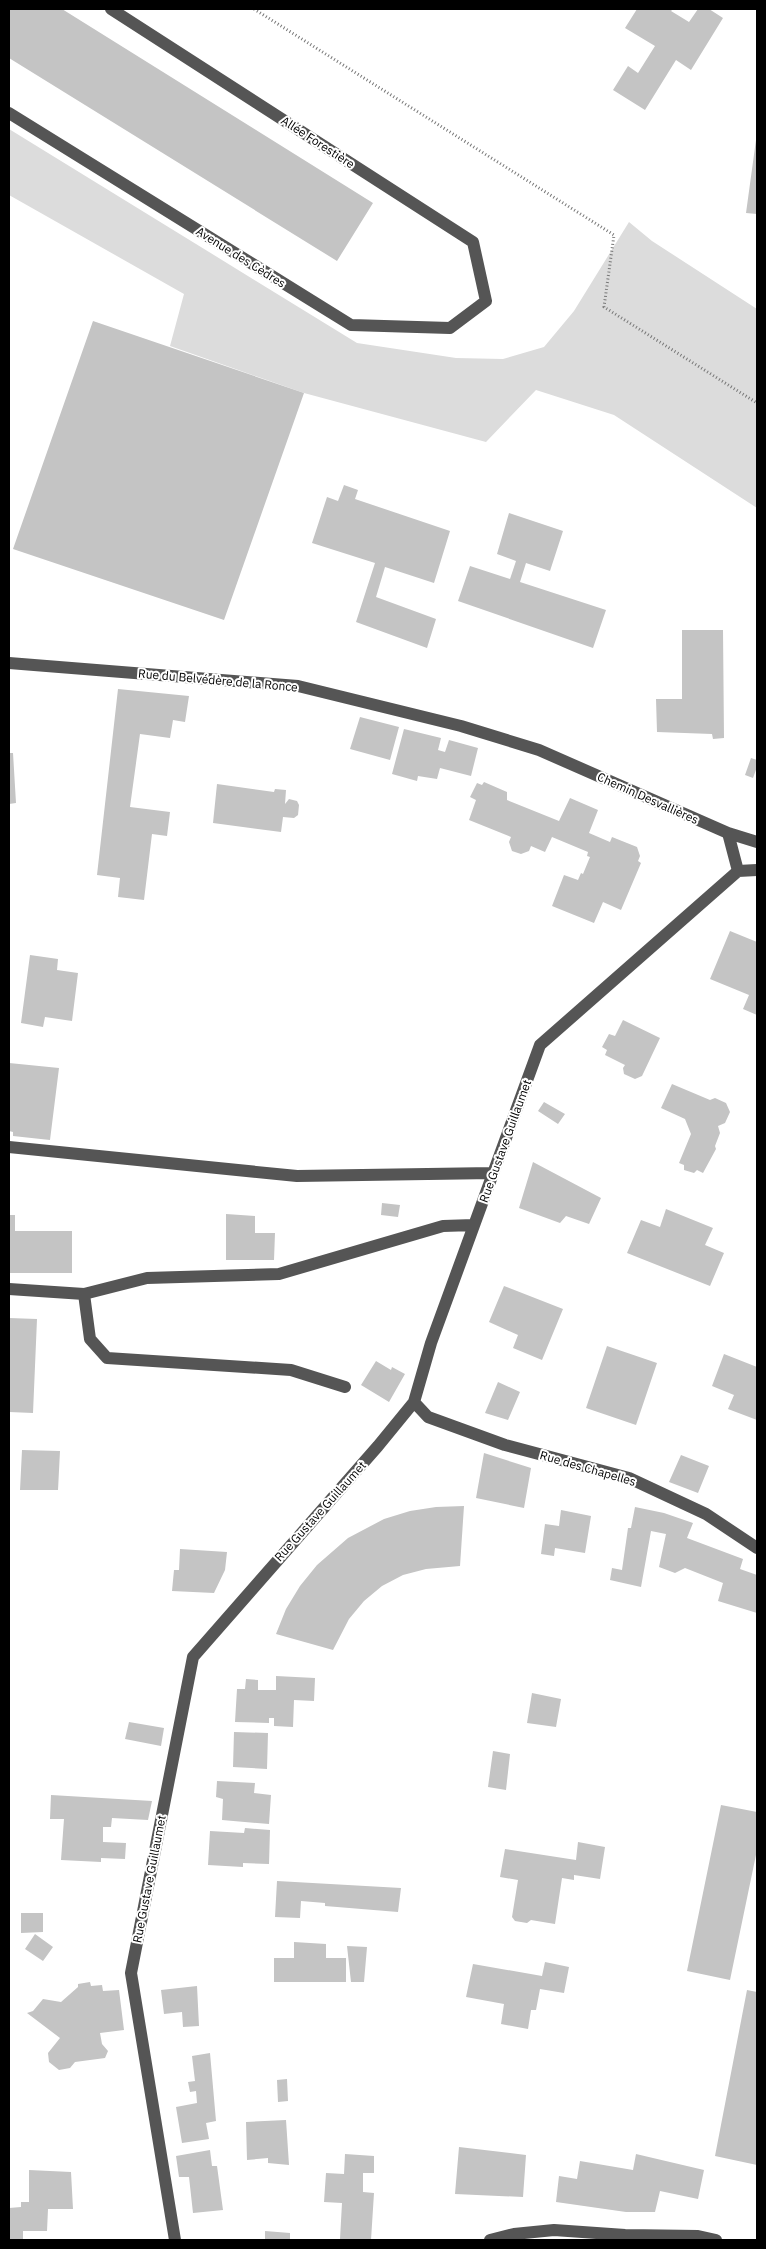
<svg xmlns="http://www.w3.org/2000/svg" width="766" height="2249" viewBox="0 0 766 2249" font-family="'IBM Plex Sans',sans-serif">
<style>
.green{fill:#dcdcdc}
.building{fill:#c4c4c4}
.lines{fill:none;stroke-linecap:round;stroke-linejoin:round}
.path{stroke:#777;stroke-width:3;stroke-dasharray:1 2.5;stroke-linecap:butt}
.minor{stroke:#555;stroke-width:12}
.labels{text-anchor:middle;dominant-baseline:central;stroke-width:4;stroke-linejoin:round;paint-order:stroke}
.street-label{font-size:12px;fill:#000;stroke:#fff}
</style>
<rect width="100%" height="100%" fill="#fff"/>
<!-- green -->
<path class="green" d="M9,129L357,343L456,358L503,359L544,347L574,311L629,222L652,241L757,309V508L614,415L536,390L486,442L304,393L170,346L184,294L9,195Z"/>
<!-- building -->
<path class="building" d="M9,9H62L373,203L337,261L9,58Z
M637,9H673L671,11L689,22L698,9H709L723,18L691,70L676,60L645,110L613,90L628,66L638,73L655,46L625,28Z
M756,140H757V214L746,213Z
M93,321L304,393L224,620L13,549Z
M344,485L358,490L355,499L450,531L434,583L385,567L376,597L436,619L427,648L356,622L375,563L312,543L327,497L338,501Z
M509,513L563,531L550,571L526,563L520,582L606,610L593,648L458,601L470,566L510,579L516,561L497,554Z
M682,630H723L724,738L713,739L712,734L657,732L656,699H682Z
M118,689L189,696L185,722L173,720L170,738L140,734L130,807L170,812L167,836L152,834L144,900L118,897L120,878L97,875Z
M360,717L399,727L390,760L350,749Z
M404,729L441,738L438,750L445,752L449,740L478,748L471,776L440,768L437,779L418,776L417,781L392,774Z
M9,753H13L16,803L9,804Z
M751,758L757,760V767L753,778L745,775Z
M484,782L507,792V800L559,821L570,798L598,810L589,833L610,842L612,837L637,847L640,856L638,861L641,863L621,910L603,902L594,923L552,906L564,875L578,880L581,873L583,874L590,857L587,856L588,852L552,837L545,852L531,846L529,851L521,854L512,851L509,842L511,837L469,820L476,800L470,797L477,783L482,785Z
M217,784L274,792L275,789L286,790L285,804L289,799L297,801L299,805L298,815L294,818L283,817L281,832L213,823Z
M730,931L757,942V1015L743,1009L749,995L710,979Z
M30,955L58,959L57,970L78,973L72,1021L45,1017L43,1027L21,1023Z
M623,1020L660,1038L642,1076L635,1079L624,1074L623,1068L625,1065L605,1055L607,1050L602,1047L609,1034L615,1036Z
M9,1063L59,1068L50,1140L13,1136V1132L9,1131Z
M672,1084L710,1100L715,1098L726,1103L730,1112L725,1123L718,1126L720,1133L715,1146L716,1149L703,1173L697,1170L694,1173L684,1170V1165L679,1163L691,1134L685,1119L661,1108Z
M544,1102L565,1114L558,1124L538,1111Z
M533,1162L601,1198L589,1224L566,1216L560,1223L519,1208Z
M382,1203L400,1205L398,1217L381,1215Z
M666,1209L713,1228L705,1245L724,1253L710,1286L627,1253L641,1220L660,1227Z
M226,1214L255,1216V1233H275L274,1260H226Z
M9,1215H15V1231H72V1273H9Z
M504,1286L563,1309L542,1360L513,1348L518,1335L489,1322Z
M9,1318L37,1319L33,1413L9,1412Z
M607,1346L657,1363L636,1425L586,1408Z
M724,1354L757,1367V1420L728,1409L734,1395L712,1386Z
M376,1361L391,1370L392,1367L405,1374L389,1402L361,1385Z
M498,1382L520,1392L508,1420L485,1413Z
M22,1450L60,1451L58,1490H20Z
M484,1453L531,1468L524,1508L476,1498Z
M681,1455L709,1466L698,1493L669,1482Z
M464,1506L460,1566L426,1569L403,1575L382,1586L364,1601L349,1619L333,1650L276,1634L286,1609L300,1586L317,1565L348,1538L384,1519L410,1511L436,1507Z
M635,1507L664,1513L693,1523L687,1538L743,1559L740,1569L757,1575V1613L718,1601L723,1583L685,1568L675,1573L659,1567L666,1534L651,1531L641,1587L610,1580L612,1568L622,1570L628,1528H631Z
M561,1510L591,1516L585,1553L555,1548L554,1556L541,1554L545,1524L559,1526Z
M180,1549L227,1552L225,1570L214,1593L172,1591L174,1570H179Z
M276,1676L315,1678L314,1701L294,1700L293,1727L274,1726V1718H269V1723L235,1722L237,1689H245L246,1679L258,1680V1690H276Z
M532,1693L561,1699L556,1727L527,1723Z
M129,1722L164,1728L161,1746L125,1739Z
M234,1732L268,1733L267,1769L233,1767Z
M493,1751L510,1754L506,1790L488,1787Z
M217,1781L255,1783L254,1793L271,1795L269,1824L222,1820L223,1799L216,1797Z
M51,1795L152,1801L148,1820L112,1818L111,1827H103V1842L126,1843L125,1859L101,1858V1862L61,1860L64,1819H50Z
M721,1805L757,1812V1850L730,1980L687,1971Z
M245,1828L270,1830L269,1864L243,1863V1867L208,1865L210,1831L244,1833Z
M578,1842L605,1847L600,1879L574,1875V1880L562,1878L555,1924L531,1920L527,1923L515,1921L512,1917L518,1880L500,1877L505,1849L576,1860Z
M277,1881L401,1888L398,1912L325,1906V1903L301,1901L300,1918L275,1917Z
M21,1913H43V1932L21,1933Z
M35,1934L53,1947L43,1961L25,1949Z
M294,1942L326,1944V1958H346V1982H274V1958H294Z
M347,1946L367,1947L364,1982H351Z
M545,1962L569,1967L564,1993L540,1989L536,2010H531L528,2029L501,2024L504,2004L466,1997L473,1964L542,1976Z
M90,1982L91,1986L102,1985L103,1991L119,1990L124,2030L100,2033L102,2044L108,2051L105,2058L75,2062L70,2068L59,2070L49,2062L48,2053L60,2038L27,2013L33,2011L43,1999L61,2002L78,1987V1984Z
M197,1986L199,2026L183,2027L182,2012L164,2014L161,1990Z
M747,1990L757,1992V2165L715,2156Z
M210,2053L216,2121L206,2123L209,2139L182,2143L176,2107L197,2103L196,2091L190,2092L188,2082L195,2081L192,2056Z
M287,2079L288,2101L278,2102L277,2080Z
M286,2120L289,2165L268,2163V2158L247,2160L246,2122Z
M459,2147L526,2155L523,2197L455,2194Z
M210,2150L212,2166H217L223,2210L193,2213L189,2177H179L176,2156Z
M345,2154L374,2156V2173H363V2192L374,2193L371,2240L340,2239L342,2203L324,2202L326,2173L344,2174Z
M636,2154L704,2170L698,2199L660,2191L655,2212H626L556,2202L559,2176L577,2179L580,2161L633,2170Z
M29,2170L71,2172L73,2209H48L47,2231H23V2240H9V2208L21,2207V2202H29Z
M265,2231L290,2233V2240H265Z"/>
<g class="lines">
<!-- path -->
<path class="path" d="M254,9L614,235L604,307L757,403"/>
<!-- minor -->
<path class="minor" d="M9,113L351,325L450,328L486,301L473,242L111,9
M9,663L298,686L461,726L539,750L728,833L757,842
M728,833L738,871
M738,871L757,870
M9,1147L297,1176L493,1173
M9,1289L84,1294L147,1278L279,1274L443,1226L474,1225
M84,1294L90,1339L107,1358L291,1370L345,1387
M414,1402L428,1417L505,1445L629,1478L706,1514L757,1548
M175,2240L131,1973L193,1657L378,1446L414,1402L431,1343L540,1045L738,871
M490,2240L514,2234L554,2230L625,2235L698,2236L716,2240"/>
</g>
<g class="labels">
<!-- street labels -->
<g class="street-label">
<text transform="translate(318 142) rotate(33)">Allée Forestière</text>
<text transform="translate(241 257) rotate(32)">Avenue des Cèdres</text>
<text transform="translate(218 680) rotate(5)">Rue du Belvédère de la Ronce</text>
<text transform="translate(648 798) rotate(24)">Chemin Desvallières</text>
<text transform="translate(505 1141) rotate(-70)">Rue Gustave Guillaumet</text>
<text transform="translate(588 1468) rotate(16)">Rue des Chapelles</text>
<text transform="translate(320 1511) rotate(-48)">Rue Gustave Guillaumet</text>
<text transform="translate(149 1879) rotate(-79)">Rue Gustave Guillaumet</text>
</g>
</g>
<!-- border -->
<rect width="766" height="2249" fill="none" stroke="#000000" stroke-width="20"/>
</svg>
